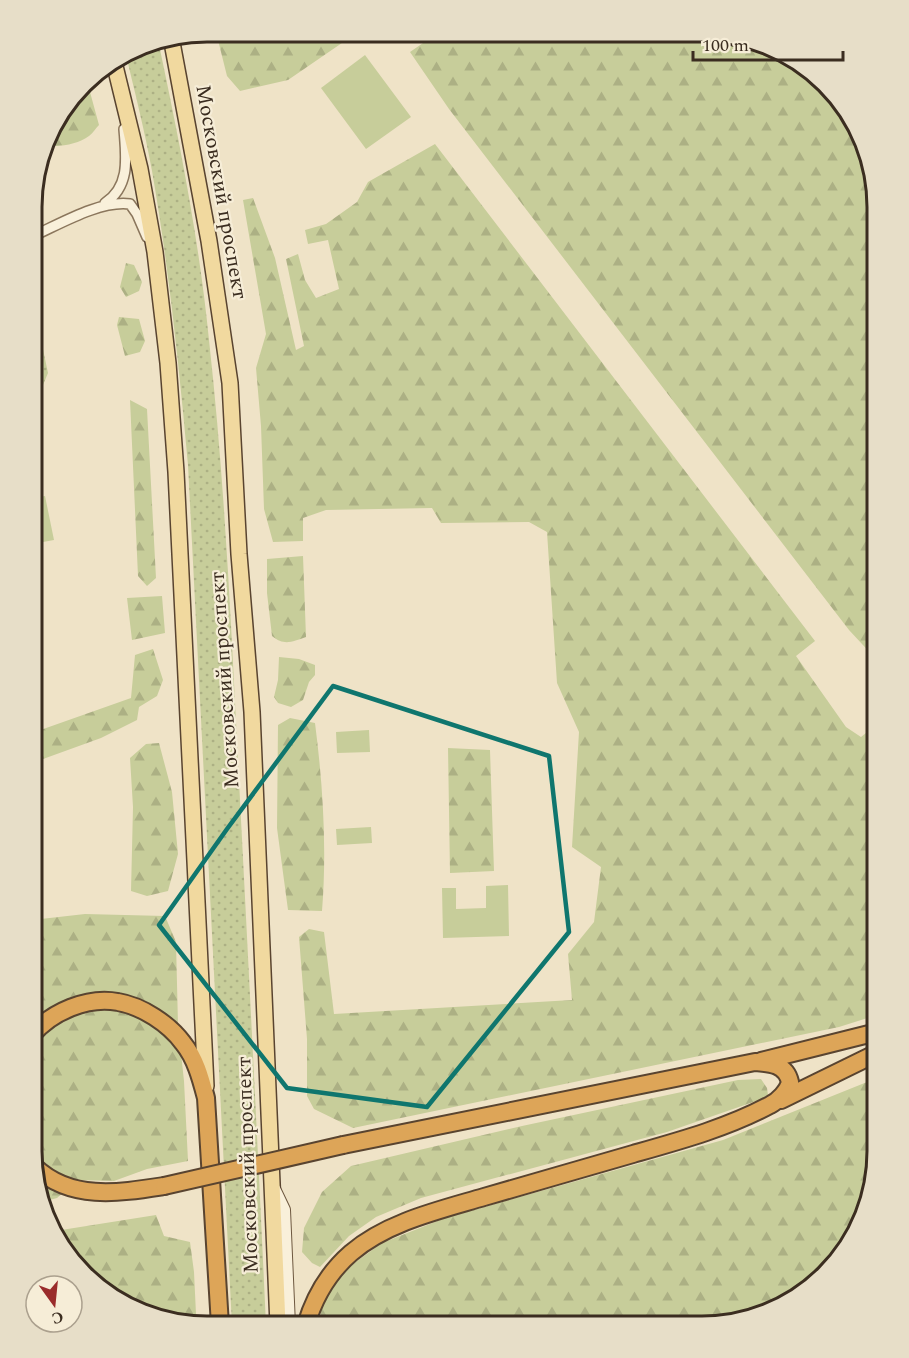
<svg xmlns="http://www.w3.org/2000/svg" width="909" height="1358" viewBox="0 0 909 1358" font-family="Spectral,serif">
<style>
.grass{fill:url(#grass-dots)}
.forest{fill:url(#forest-firs)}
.park{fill:#c7cd9a}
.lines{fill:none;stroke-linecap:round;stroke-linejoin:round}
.street-casing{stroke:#8b765c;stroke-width:12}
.secondary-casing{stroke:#6d573f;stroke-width:16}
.primary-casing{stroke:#594430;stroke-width:18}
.highway-casing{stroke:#594430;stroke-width:20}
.street{stroke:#f9f0da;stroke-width:9}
.secondary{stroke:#f9f0da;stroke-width:14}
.primary{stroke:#f1d99f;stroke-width:15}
.highway{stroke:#dda558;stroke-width:16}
.highway-bridge-casing{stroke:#594430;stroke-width:20;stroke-linecap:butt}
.highway-bridge{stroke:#dda558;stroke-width:16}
.marked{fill:none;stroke:#0f766e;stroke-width:4.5;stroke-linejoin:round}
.labels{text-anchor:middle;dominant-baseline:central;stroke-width:4.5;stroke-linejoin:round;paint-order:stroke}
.street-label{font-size:21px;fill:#3b2d20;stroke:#f6edd7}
.rim{fill:none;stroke:#3b2d20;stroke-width:3}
</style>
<defs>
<pattern id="grass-dots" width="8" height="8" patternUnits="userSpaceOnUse" patternTransform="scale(1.5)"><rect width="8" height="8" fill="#c7cd9a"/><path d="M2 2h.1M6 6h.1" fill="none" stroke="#acb084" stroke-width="1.8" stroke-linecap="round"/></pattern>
<pattern id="forest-firs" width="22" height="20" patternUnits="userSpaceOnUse" patternTransform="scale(1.5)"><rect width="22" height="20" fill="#c7cd9a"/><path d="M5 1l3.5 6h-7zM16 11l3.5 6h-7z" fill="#acb084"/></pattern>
</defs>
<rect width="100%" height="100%" fill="#efe3c7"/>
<!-- grass -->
<path class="grass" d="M158,40C179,139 199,239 209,340C226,493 232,647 240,800C249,975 258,1150 266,1325H232L188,465C179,366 169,268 152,171C145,132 135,93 126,55L150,41Z
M33,330L40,335L48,373L33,409Z"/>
<!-- forest -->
<path class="forest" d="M216,32H358L288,80L240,91L227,76Z
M439,32L725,33L809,68L864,140L877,207V664L875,658L849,630L449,109L410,52Z
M87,81L99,125C96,128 93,133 89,136C78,144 59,148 46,145L55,120Z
M435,144L815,641L796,656L846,727L861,737L877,724V1015L839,1027L353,1128L314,1109L307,1096V1039L299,937L309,929L324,932L334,1014L572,1000L568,954L594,922L601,867L572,847L579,732L557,683L547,532L529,522L441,523L432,508L326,510L303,518V541L273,542L264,509L261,426L256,368L266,334L243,200L253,198L275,258L296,350L304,346L286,259L298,254L305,280L316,298L339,289L328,240L308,244L305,230L326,224L357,202L368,182Z
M126,263L134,265L142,282L139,291L126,297L120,287Z
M119,317L139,319L145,341L140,352L125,356L117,325Z
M130,400L147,409L156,578L147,586L138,576Z
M303,556L306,637C292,642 284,646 272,636L267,593V559Z
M162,596L165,633L132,640L127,598Z
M153,649L163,680L157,696L139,707L137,720L101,738L32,763V733L131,698L135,655Z
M279,657L299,659L315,665V675L309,682L303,700L291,707L278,703L274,697L278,680Z
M290,718L315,723C323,785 327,849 322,911L288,910L277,828L278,725Z
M159,743L172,792L178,854L168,891L147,896L131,891L133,807L130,758L146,744Z
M448,748L490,750L494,871L450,873Z
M85,914L165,916L176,942L178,1025L184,1081L188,1161L147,1169L114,1181L78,1180L57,1198L42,1202L32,1151V920Z
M877,1078V1163L841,1258L769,1313L702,1326L320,1325L321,1306L333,1286L350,1266L382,1243L445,1218L723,1140Z
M761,1079L767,1088L768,1095L759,1100L667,1132L421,1198L376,1217L349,1236L320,1267L312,1263L302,1252L304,1228L322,1192L351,1166L522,1126L738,1080Z
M156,1215L164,1236L190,1242L194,1272L196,1314L185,1325L100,1290L55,1231Z"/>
<!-- park -->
<path class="park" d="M365,55L411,117L366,149L321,88Z
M45,496L54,540L32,544L33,498Z
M369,730L370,752L337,753L336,732Z
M371,827L372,843L337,845L336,829Z
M508,885L509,936L443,938L442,888H456V909L486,908V886Z"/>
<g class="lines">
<defs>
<path id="street" d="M105,203C131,186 126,156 124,129
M33,236C60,224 100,200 130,204L137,214L147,237"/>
<path id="secondary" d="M273,1189L283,1210L288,1325"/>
<path id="primary" d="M171,37L209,241L230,383L239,554L252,712L278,1325
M114,62L140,169L155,252L168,363L176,472L206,1086"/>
<path id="highway" d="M32,1035C51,1012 88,996 118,1002C142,1006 169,1024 183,1043C196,1059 201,1079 206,1098L220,1325
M761,1061L877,1032
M781,1100L877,1053
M35,1167C71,1201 119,1193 164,1186
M306,1325C314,1298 329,1272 351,1253C387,1222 440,1210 484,1197C534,1183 583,1168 633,1154C679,1141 727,1128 770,1105C778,1101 788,1091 790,1082C786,1064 770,1063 755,1062L343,1145"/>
</defs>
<!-- street casing -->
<use href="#street" class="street-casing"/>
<!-- secondary casing -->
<use href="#secondary" class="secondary-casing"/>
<!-- primary casing -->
<use href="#primary" class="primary-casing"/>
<!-- highway casing -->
<use href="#highway" class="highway-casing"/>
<!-- street -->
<use href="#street" class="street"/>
<!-- secondary -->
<use href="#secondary" class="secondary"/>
<!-- primary -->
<use href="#primary" class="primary"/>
<!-- highway -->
<use href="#highway" class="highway"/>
<defs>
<path id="highway-bridge" d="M164,1186L343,1145"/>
</defs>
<!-- highway-bridge casing -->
<use href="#highway-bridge" class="highway-bridge-casing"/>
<!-- highway-bridge -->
<use href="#highway-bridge" class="highway-bridge"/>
</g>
<!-- marked area -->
<path class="marked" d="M333,686L549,756L569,932L427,1107L287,1088L159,925L227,829Z"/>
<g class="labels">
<!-- street labels -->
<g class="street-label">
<text transform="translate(221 192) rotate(80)">Московский проспект</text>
<text transform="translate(225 680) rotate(-94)">Московский проспект</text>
<text transform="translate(248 1165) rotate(-92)">Московский проспект</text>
</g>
</g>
<!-- crop -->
<path d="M0 0H909V1358H0ZM207 42H702A165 165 0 0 1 867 207V1151A165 165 0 0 1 702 1316H207A165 165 0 0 1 42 1151V207A165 165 0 0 1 207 42Z" fill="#e7dec8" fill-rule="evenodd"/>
<path class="rim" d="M207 42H702A165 165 0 0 1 867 207V1151A165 165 0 0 1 702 1316H207A165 165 0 0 1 42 1151V207A165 165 0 0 1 207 42Z"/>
<!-- north arrow -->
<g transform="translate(54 1304) rotate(165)"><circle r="28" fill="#f6edd7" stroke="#aba08e" stroke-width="1.5"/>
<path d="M0-4.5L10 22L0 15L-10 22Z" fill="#9a2c2b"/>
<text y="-9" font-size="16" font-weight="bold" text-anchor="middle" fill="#3b2d20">С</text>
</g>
<!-- scale -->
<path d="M693 51v9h150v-9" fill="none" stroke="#3b2d20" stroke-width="3"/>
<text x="702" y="51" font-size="18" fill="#3b2d20" stroke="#f6edd7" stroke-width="4.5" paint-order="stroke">100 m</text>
</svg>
